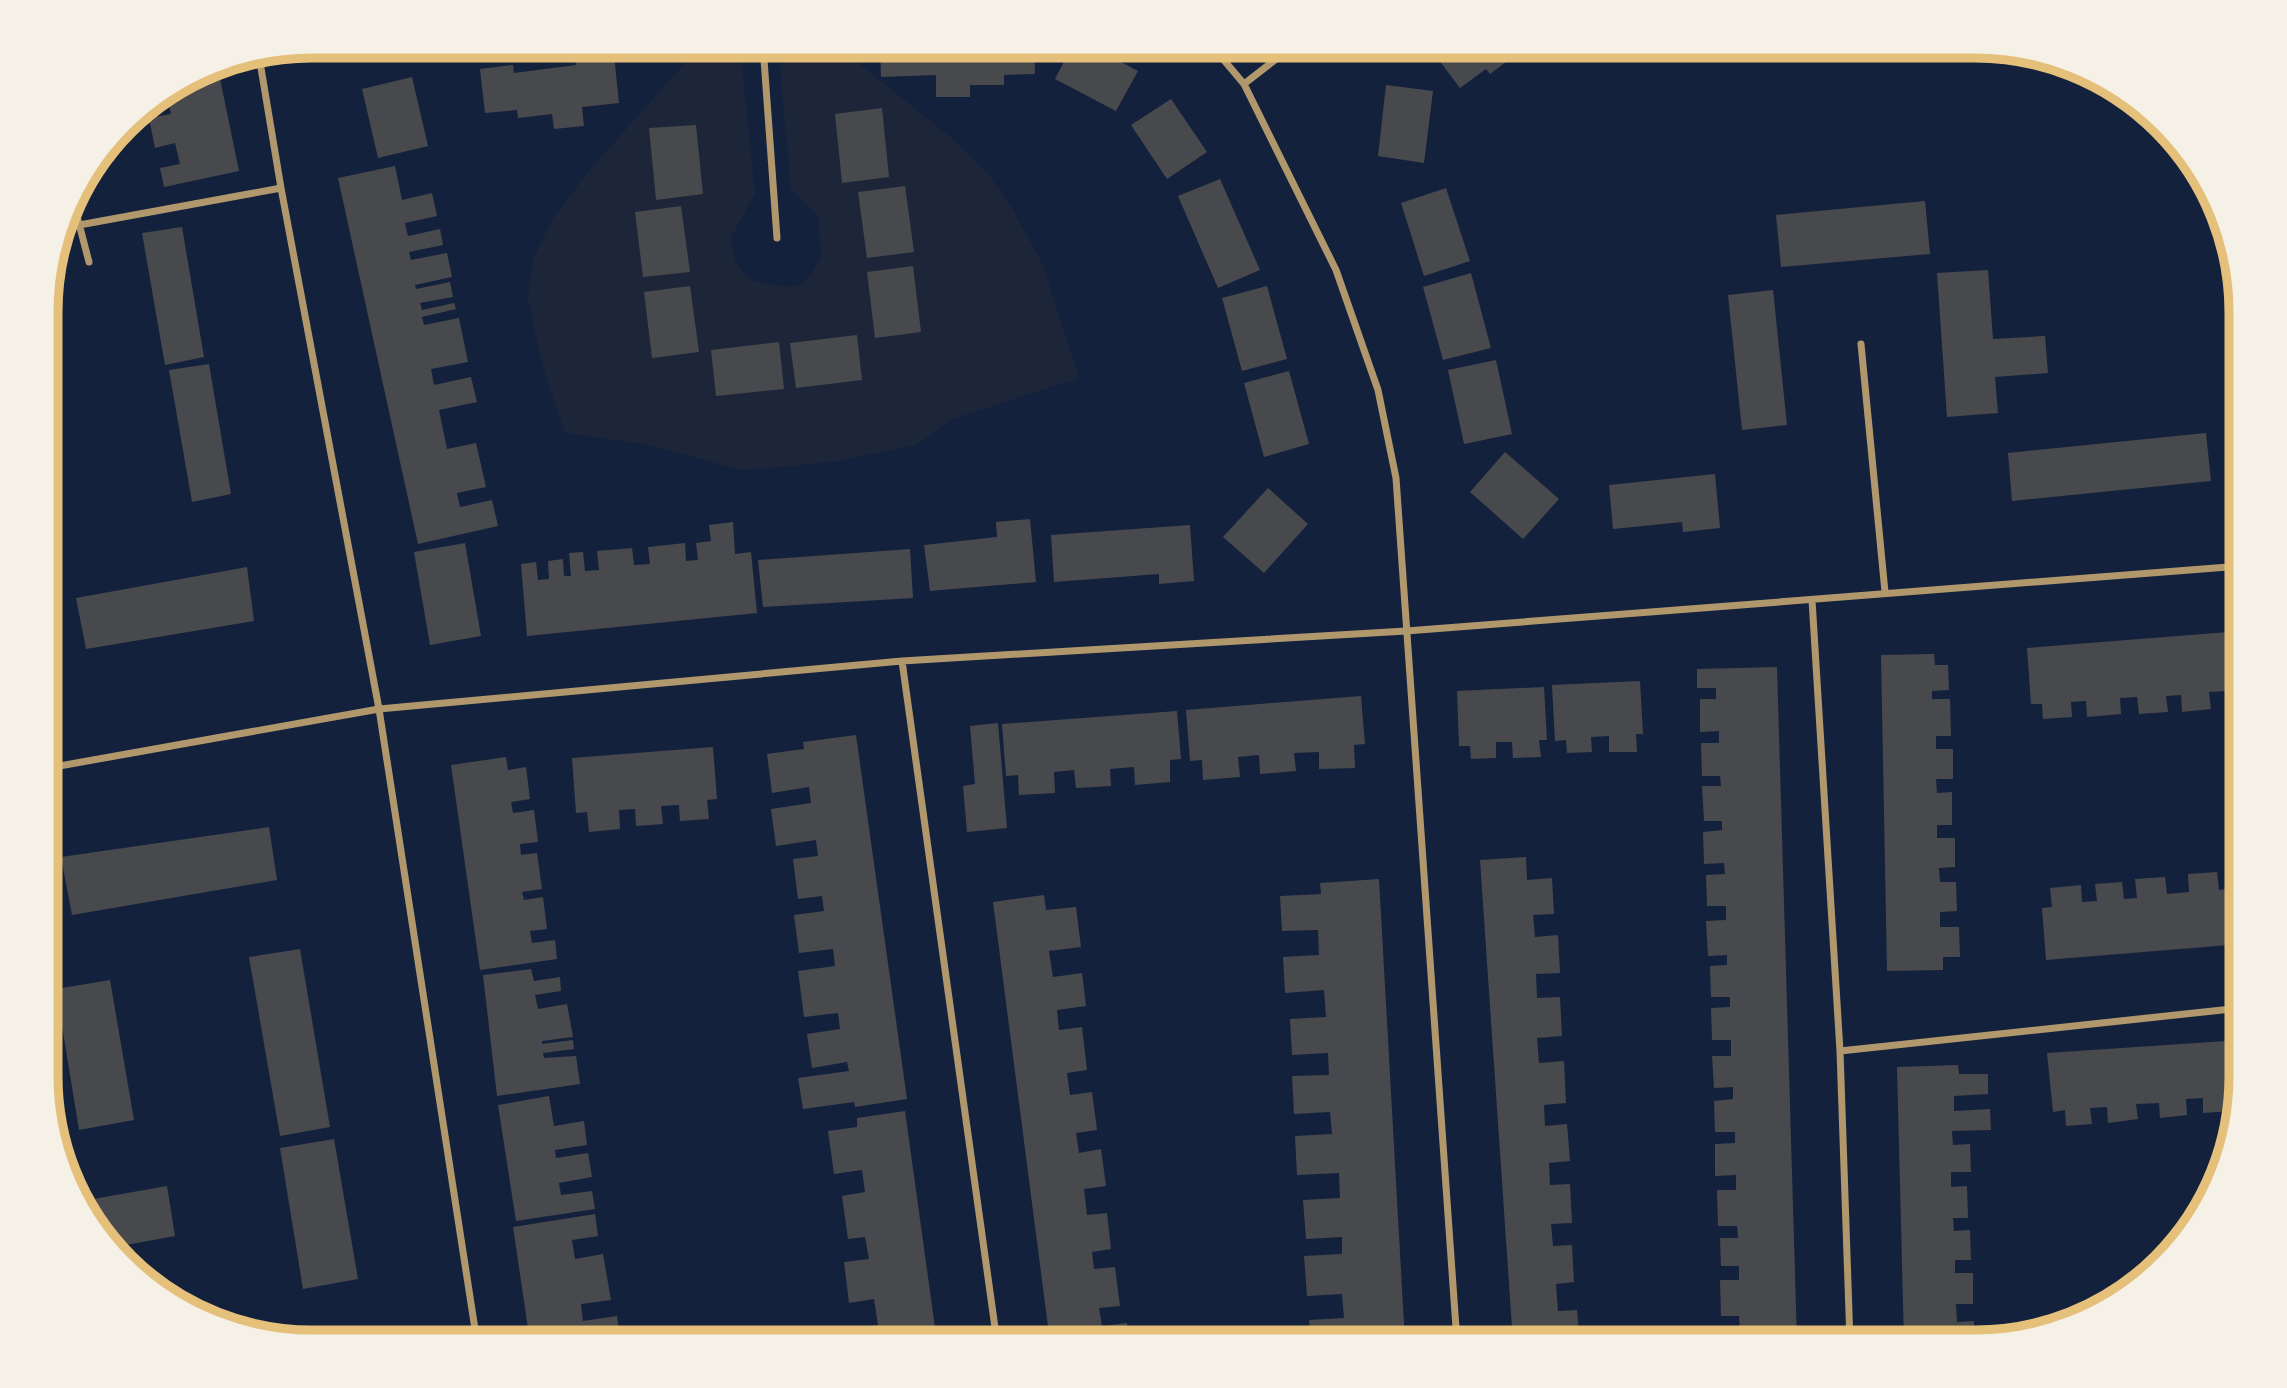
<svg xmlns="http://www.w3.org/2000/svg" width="2287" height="1388" viewBox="0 0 2287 1388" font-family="'Golos Text',sans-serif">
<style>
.green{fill:#1d2539}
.building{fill:#48494c}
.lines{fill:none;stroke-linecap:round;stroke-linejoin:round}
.minor{stroke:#b1986c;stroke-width:7}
.rim{fill:none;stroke:#e5c07b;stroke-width:9}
</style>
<rect width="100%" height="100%" fill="#14213d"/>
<!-- green -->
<path class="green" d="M700,46H718L742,65L755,194L731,237L735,262L745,275L755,281L783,287L799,285L811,275L821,256L818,217L791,189L780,67L796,46H838L950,137L989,175L1013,210L1042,263L1079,378L953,419L916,445L838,461L794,466L741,470L644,444L565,433L541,360L528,298L533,259L552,220L588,172Z"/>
<!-- building -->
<path class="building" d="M880,46H1034L1035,74L1004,75V85H970V97H936V75L881,77Z
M1072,46H1091L1138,71L1116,111L1055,79Z
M1439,46H1527L1490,74L1486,69L1460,88L1432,51Z
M614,55L619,103L582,107L584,126L554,129L552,114L518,118L517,110L485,113L480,69L513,65L514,73L576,65L575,59Z
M217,64L239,171L164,187L160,168L180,164L175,143L155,148L149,118L171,114L167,93L211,66Z
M412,77L428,146L378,158L362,89Z
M1386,85L1433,91L1424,163L1378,156Z
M1171,99L1207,152L1167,179L1131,125Z
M882,108L889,177L842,183L835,114Z
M696,125L703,194L656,200L649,128Z
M395,166L402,200L432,193L437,216L405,223L408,236L440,229L443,245L409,252L411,260L447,253L452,277L415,285L416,289L450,282L453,297L420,303L422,310L454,303L456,309L422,317L424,325L459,318L468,362L431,369L434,385L471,377L477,402L439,410L447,449L476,443L486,487L457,493L460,507L492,500L498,526L418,544L338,178Z
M1220,179L1260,270L1218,288L1178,196Z
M905,186L914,252L867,258L858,192Z
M1446,188L1470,261L1424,276L1401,203Z
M1925,201L1930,254L1781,267L1776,215Z
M681,206L690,272L643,277L635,212Z
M182,227L204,357L165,365L142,233Z
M56,250L63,283L48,286V278Z
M913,266L921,332L875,338L867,272Z
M1988,270L1993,339L2045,336L2048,373L1995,377L1998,413L1947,417L1937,273Z
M1471,273L1491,348L1443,360L1423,287Z
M690,286L699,352L652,358L644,292Z
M1267,286L1287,359L1242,371L1222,298Z
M1773,290L1787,425L1742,430L1728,295Z
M857,335L862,380L796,388L790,343Z
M779,342L784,389L716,396L711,350Z
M1496,360L1512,434L1464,444L1448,370Z
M209,364L231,494L192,502L169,370Z
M1289,371L1309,444L1264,457L1244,383Z
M2206,433L2211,481L2012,501L2008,453Z
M1505,452L1559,499L1523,539L1470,492Z
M1715,474L1720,528L1683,532L1682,522L1613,529L1609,485Z
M1268,488L1308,524L1264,573L1223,537Z
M1030,519L1036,582L930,591L924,545L997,537L996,522Z
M733,522L735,554L751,552L757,613L527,636L521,564L536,562L538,580L549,579L548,561L563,559L564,576H571L569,553L583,552L585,571L599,570L597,551L632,548L634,565L650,564L648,547L685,543L686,561L698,560L696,543L711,541L709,525Z
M1190,525L1194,581L1159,584V574L1054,582L1051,535Z
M465,543L481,636L430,645L414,552Z
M910,549L913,598L763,607L758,560Z
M247,567L254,621L86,649L76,598Z
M2241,631V706L2229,707L2228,691L2209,692L2211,709L2182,712L2181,695L2166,696L2168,712L2139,714L2137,697L2120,698L2121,714L2087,717L2086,701L2071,702L2072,717L2043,719L2042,704H2031L2027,648Z
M1934,654L1935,665H1948L1949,690L1932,691V699H1950L1951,736H1936V749H1953V779H1936L1937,793L1952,792V825H1937V838H1955V867L1939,868L1940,882H1956L1957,911L1940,912V927H1959L1960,957H1943V970L1887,971L1881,655Z
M1777,667L1797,1342H1723L1722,1333L1740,1332L1739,1316H1721L1720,1280H1739V1266H1721L1720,1238H1738L1737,1226H1718L1717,1190H1736V1175L1715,1176V1144L1735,1143V1132H1715L1714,1101L1733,1099V1087L1714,1088L1712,1056H1731V1040H1712L1711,1008L1730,1007V997H1711L1710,966L1727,965V955L1708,956L1706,921L1726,920V906H1707L1706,875L1725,874L1724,863L1704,864L1703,832L1722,830V821H1704L1702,786H1721L1720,776H1702L1701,743H1719V731L1700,732V699H1716V688H1697V669Z
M1640,681L1643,734H1636L1637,752H1609V736L1591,737L1592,752L1567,753L1566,740L1555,741L1552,685Z
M1544,687L1547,740H1539L1541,757L1513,758L1512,742H1496V758L1471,759L1470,746H1459L1457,691Z
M1361,696L1365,744L1354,745L1355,768L1319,769V752L1294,753L1296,771L1260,774L1259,755L1238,757L1240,777L1203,780L1202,760L1190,761L1186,710Z
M1177,711L1181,759L1170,760V782L1135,785L1134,767L1110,769L1111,786L1076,788L1074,770L1054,772L1055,793L1019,795L1018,775L1006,776L1002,724Z
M998,723L1007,828L967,832L963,786L975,784L970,726Z
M856,735L907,1099L855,1107L854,1102L803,1109L798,1078L849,1071L847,1062L812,1068L807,1034L840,1029L838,1013L804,1017L798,971L835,966L833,949L799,953L794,915L824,911L822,896L798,899L793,859L818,856L816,840L776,846L771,809L811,803L809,787L772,793L767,754L804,749L803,742Z
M713,747L717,799L707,800L709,819L680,821L679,805L661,806L663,824L636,826L635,809L619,810L620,829L589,832L587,812L576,813L572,758Z
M506,757L508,770L526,767L530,799L511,802L513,813L534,810L538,842L520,844L521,855L537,853L542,889L522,892L524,900L543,897L547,929L530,931L532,943L555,940L557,959L480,970L451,765Z
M269,827L277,880L72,915L61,857Z
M1526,857L1527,880L1552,878L1554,914L1533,915L1535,937L1558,935L1560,973L1536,974L1537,998L1560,997L1562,1036L1537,1038L1539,1063L1564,1061L1566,1103L1544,1105L1545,1126L1567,1124L1570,1161L1549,1163L1550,1185L1570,1184L1572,1223L1551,1224L1553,1246L1572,1245L1574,1282L1556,1284L1558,1311L1577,1310L1580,1342H1513L1480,860Z
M2241,871V944L2046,960L2042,908L2052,907L2050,888L2081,885L2082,902L2097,901L2095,884L2122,882L2124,899L2137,898L2135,879L2165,877L2167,894L2189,892L2188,874L2217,872L2219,890L2233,888L2231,872Z
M1379,879L1405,1342H1311L1309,1320L1344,1318L1342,1294L1307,1296L1304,1256L1342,1254V1237L1306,1239L1303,1200L1340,1198L1339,1173L1297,1175L1295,1136L1332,1134L1330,1112L1294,1114L1292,1076L1329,1075L1328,1053L1292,1055L1290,1019L1326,1017L1324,990L1285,993L1283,957L1319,955L1318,930L1282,931L1280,896L1321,894L1320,883Z
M1044,895L1046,910L1076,907L1081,947L1049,951L1053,977L1082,973L1086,1006L1057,1010L1059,1030L1082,1027L1087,1070L1067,1073L1070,1095L1092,1092L1097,1130L1076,1133L1079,1153L1101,1149L1106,1186L1084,1189L1087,1215L1107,1213L1111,1249L1092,1252L1094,1269L1115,1267L1120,1306L1099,1308L1102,1326L1127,1323L1129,1342H1050L993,902Z
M300,949L330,1127L280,1136L249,957Z
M531,969L534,981L560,977L561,991L535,995L538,1009L567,1004L573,1037L542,1041V1044L573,1040L574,1049L543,1053L544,1058L576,1056L580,1084L497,1096L483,975Z
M110,980L134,1120L79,1130L56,989Z
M2241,1040V1093L2240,1095L2231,1096L2232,1111L2203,1113V1098L2186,1099L2187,1115L2160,1118L2159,1103L2136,1104L2138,1119L2108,1123L2107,1107L2090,1108L2092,1124L2066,1126L2065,1110L2053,1112L2047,1053Z
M1958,1065L1959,1074H1988V1094L1954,1096V1111L1990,1109L1991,1130L1952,1131L1953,1145L1970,1144L1971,1172H1951V1187L1967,1186L1968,1218H1953L1954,1231L1970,1230L1971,1260H1955V1273H1973V1304H1956L1957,1322L1974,1321V1342H1904L1897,1067Z
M549,1096L554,1126L584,1121L587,1145L555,1150L556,1158L588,1153L592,1177L559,1183L561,1195L592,1191L595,1209L516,1221L498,1105Z
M905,1111L937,1342H856L855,1328L878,1325L874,1299L849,1303L844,1262L869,1259L865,1237L848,1239L842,1196L865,1192L862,1170L834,1174L828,1131L857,1127V1118Z
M334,1139L358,1279L303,1289L280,1148Z
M167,1186L175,1236L115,1247L90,1224L82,1201Z
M595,1214L598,1236L572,1240L575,1259L603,1254L611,1300L581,1304L583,1321L617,1316L621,1342H530L513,1227Z"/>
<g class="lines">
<!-- minor -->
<path class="minor" d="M763,46L777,238
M1212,46L1244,84L1336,270L1378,390L1396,478L1457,1342
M259,56L281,188L379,709L477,1342
M1244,84L1293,46
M72,197L89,262
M63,228L281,188
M1861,344L1885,592
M1812,600L1840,1051L1850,1342
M902,661L997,1342
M48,768L379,709L902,661L1406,631L2241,566
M1840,1051L2241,1008
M388,1342L477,1341"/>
</g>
<!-- crop -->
<path d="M0 0H2287V1388H0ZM312 58H1975A254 254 0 0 1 2229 312V1076A254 254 0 0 1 1975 1330H312A254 254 0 0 1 58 1076V312A254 254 0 0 1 312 58Z" fill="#f6f1e7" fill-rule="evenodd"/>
<path class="rim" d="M312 58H1975A254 254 0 0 1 2229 312V1076A254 254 0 0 1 1975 1330H312A254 254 0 0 1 58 1076V312A254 254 0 0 1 312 58Z"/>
</svg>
